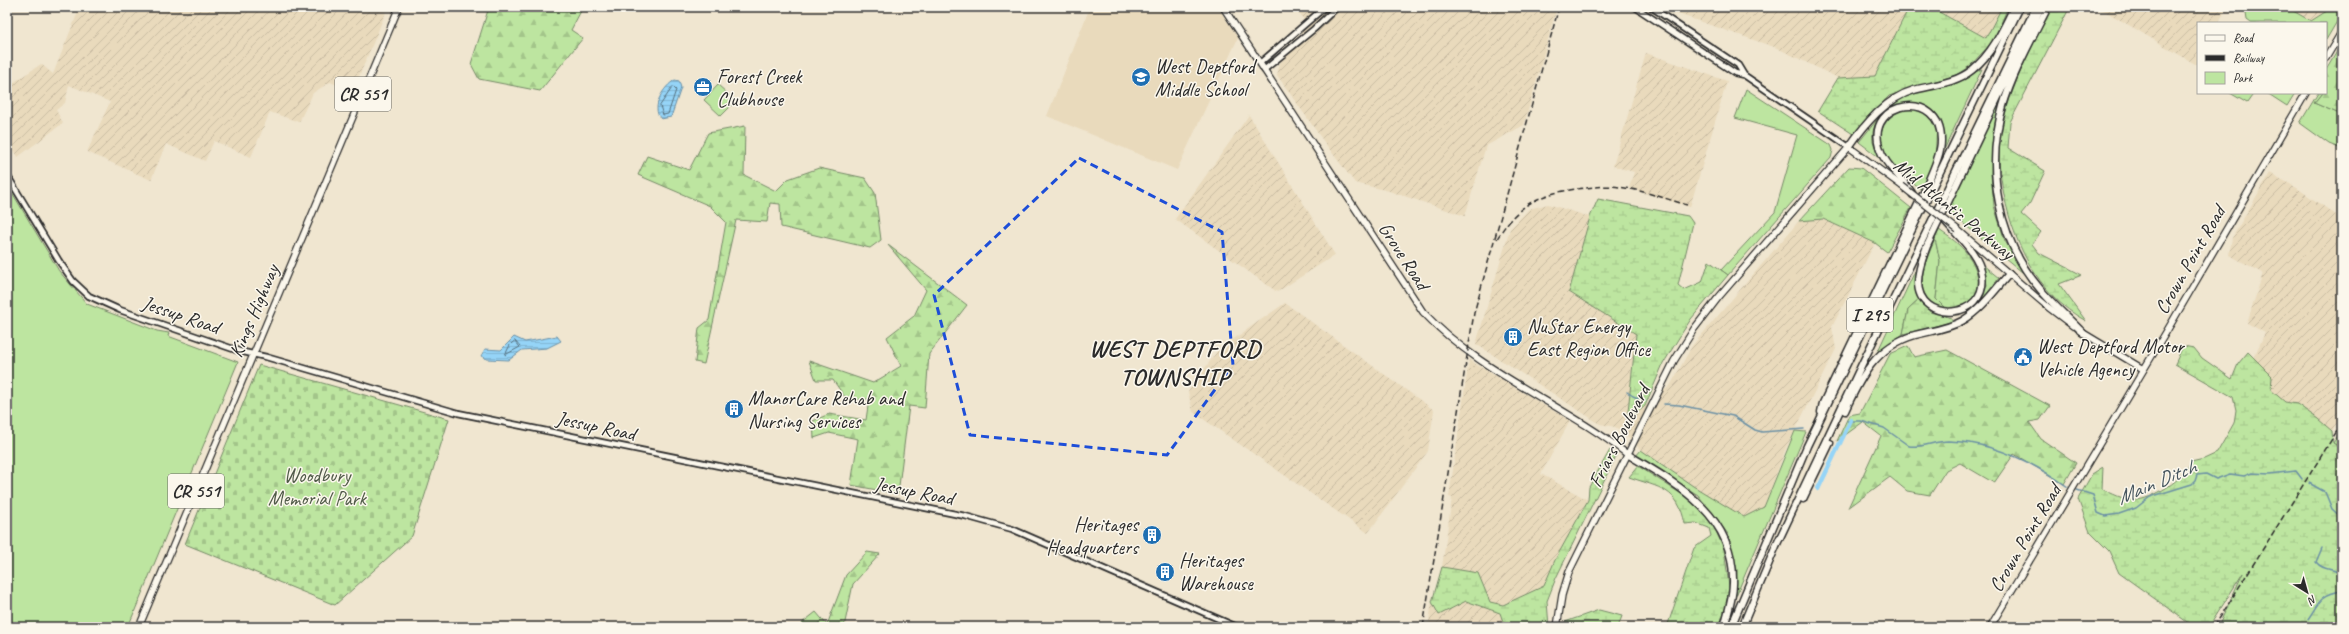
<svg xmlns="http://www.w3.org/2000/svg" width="2349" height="634" viewBox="0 0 2349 634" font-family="Caveat,sans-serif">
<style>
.built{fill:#e9dabc}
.industrial{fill:url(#industrial-furrows)}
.green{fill:#bde5a0;stroke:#748866}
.forest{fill:url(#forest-firs);stroke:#748866}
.wetland{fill:url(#wetland-marsh);stroke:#748866}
.cemetery{fill:url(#cemetery-stones);stroke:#748866}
.water{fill:url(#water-rules);stroke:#6b90a5}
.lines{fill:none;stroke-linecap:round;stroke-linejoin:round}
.shore{stroke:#556f7d;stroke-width:1}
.stream{stroke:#6b90a5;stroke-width:1.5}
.canal{stroke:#95d4f7;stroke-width:4.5}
.minor-casing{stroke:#2b2b2b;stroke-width:8}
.major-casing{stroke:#2b2b2b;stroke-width:8}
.highway-casing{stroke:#2b2b2b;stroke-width:9}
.minor{stroke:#fbf7ec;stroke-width:4.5}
.major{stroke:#fbf7ec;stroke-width:5.5}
.highway{stroke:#fbf7ec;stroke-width:6}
.rail{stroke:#2b2b2b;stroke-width:1.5;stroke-dasharray:6 3;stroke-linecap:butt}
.major-bridge-casing{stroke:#2b2b2b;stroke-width:8;stroke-linecap:butt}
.major-bridge{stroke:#fbf7ec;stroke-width:5.5}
.marked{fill:none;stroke:#1d4ed8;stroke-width:3;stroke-dasharray:8 5;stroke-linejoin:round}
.labels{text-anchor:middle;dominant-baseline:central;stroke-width:3;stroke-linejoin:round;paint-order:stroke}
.shield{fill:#fbf7ec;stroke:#696865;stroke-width:1}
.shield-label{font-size:19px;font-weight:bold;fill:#2b2b2b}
.poi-label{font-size:20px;fill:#2b2b2b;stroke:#fbf7ec;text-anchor:start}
.street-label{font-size:20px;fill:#2b2b2b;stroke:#fbf7ec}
.park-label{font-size:20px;fill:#505a48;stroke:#fbf7ec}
.water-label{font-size:21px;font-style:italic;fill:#46555e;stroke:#fbf7ec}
.district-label{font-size:24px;font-weight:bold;letter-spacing:1px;fill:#2b2b2b;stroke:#fbf7ec}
</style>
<defs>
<pattern id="industrial-furrows" width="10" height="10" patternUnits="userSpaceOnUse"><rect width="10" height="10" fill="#e9dabc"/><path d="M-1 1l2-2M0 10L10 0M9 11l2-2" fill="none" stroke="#c8bba2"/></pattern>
<pattern id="forest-firs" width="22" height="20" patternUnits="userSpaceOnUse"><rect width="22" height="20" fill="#bde5a0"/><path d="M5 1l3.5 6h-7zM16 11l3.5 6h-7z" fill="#a3c58a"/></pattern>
<pattern id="wetland-marsh" width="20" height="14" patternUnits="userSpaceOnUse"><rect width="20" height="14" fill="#bde5a0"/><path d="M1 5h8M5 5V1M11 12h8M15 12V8" fill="none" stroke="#a3c58a"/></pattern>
<pattern id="cemetery-stones" width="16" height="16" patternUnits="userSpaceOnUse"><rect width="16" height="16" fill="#bde5a0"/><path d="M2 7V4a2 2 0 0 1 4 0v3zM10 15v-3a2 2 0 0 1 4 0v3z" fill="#a3c58a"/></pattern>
<pattern id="water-rules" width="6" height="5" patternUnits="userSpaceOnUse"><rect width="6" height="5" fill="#95d4f7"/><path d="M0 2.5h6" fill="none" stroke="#81b6d4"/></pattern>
</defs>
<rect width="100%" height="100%" fill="#f0e6d0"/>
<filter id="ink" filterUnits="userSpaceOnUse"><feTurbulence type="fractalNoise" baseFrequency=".025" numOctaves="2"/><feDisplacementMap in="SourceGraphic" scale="8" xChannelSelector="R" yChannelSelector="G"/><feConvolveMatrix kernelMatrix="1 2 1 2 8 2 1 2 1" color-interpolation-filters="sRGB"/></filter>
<g filter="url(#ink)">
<!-- built -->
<path class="built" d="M1090,7H1218L1238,38L1177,170L1047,116Z"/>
<!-- industrial -->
<path class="industrial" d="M80,7H374L386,12L353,91L330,82L313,93L299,122L270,112L251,157L214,141L205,161L166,144L151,180L87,152L110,102L69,85L65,103L56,110L63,123L18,157L7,137V87L41,64L53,74Z
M1295,7H1557L1524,125L1486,146L1465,216L1389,191L1355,183L1324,142L1277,75L1280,63L1297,43L1305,25L1303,18Z
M1670,7H1909L1875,76L1838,78L1777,48L1675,13Z
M1930,7H2002L1986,38Z
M2098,7H2228L2218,23H2198V63L2195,64Z
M2286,7H2333L2311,21Z
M1646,53L1727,81L1690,207L1629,188L1634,172L1613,166Z
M1249,115L1335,255L1277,292L1175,219Z
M2270,173L2297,188L2342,219V415L2332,431L2297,404L2285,402L2271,390L2253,359L2265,333L2247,323L2263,273L2229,255L2232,238Z
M1548,204L1590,217L1569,292L1636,333L1627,420L1670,386L1692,346L1799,221L1823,219L1875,243L1832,327L1836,349L1786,448L1764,507L1744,517L1693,486L1641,450L1623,432L1615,427L1600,424L1476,344L1510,229L1529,209Z
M1285,303L1434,410L1428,451L1368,533L1193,412L1188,392L1218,350Z
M1469,360L1570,421L1541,474L1588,500L1555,560L1544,586L1502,605L1490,602L1478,573L1442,567L1452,498L1449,497Z
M1466,601L1500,613L1505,627H1428L1432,602L1439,614Z"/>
<!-- green -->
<path class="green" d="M2245,7H2286L2311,21L2333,7H2342V13L2326,40V23H2251L2247,20Z
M1982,69L1943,152C1944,141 1945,129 1940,119C1922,88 1868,106 1873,141C1874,146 1878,153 1880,158L1859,142L1888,106L1911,94L1947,85Z
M718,85L736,101L721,116L704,100Z
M1746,89L1831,145L1833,150L1831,158L1728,275L1721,270L1775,212L1797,135L1735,118Z
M2230,93H2254L2247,103Z
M2267,93H2295L2287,106Z
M2318,93H2322L2314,103L2342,115V149L2329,144L2300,123Z
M2002,97L1993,132L1991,174L1994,206L2005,241L2028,277L1947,210Z
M1911,107L1926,114L1937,126L1935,159L1920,189C1908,179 1895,170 1886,158C1884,154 1883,150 1882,146C1877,124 1892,113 1911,107Z
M7,184L59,271L87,304L157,331L169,333L168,336L238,362L128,627H7Z
M1935,239L1940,261L1936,299L1947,310C1908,299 1924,265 1935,239Z
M1983,265L1999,278L1978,305L1987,285Z
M1915,271L1920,299L1908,310L1903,334L1877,353Z
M1795,431L1806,432L1735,598L1737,570L1728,534L1698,495L1636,456L1641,450L1693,486L1744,517L1764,507Z"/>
<!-- forest -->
<path class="forest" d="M489,7H583L571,30L583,38L540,91L479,79L471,64Z
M2342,43V115L2314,103L2322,93H2326V70Z
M745,126L744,175L776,191L788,179L819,168L865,178L875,193L881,240L870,248L781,227L780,204L770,203L767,222L736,220L704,364L695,362L699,328L709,320L726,222L710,206L638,175L647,156L689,170L708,133Z
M1849,167L1861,168L1911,208L1887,252L1875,243L1823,219L1799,221Z
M888,245L967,305L929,354L925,408L909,406L898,494L851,485L858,439L829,433L814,438L813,421L829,414L866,420L869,399L847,400L833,380H816L809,361L873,383L901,366L887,337L914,316L926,290Z
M1908,346L1914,357L1947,350L2050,406L2040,420L2029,422L2041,439L2076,463L2064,484L2014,454L1994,483L1960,463L1946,470L1930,495L1907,491L1890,477L1848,508L1881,436L1863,422L1837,441L1849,415L1860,413L1890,354Z
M2342,430V449L2333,443Z
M867,552L880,554L853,584L844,627H805L802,623L816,612L827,625L846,575Z"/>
<!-- wetland -->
<path class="wetland" d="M1909,7H1930L1986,38L2002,7H2008L1994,40L1970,66L1956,75L1889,96L1853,134L1818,111L1838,78L1875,76Z
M2051,7H2070L2010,122L2008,148L2045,171L2030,203L2021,214L2041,232L2032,244L2039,253L2082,275L2059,284L2086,321C2036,294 2011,239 2002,184C1999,167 1997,148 2001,130C2010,87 2032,47 2051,7Z
M1598,199L1688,216L1693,223L1678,285L1684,290L1702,282L1709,261L1728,275L1691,319L1680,336L1663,364L1645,406L1627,421L1636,334L1569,292L1590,217Z
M1939,230C1946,235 1953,239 1959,245C1973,257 1988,286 1970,302C1964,307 1955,308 1947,310L1936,299L1940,261L1935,239Z
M1920,299L1930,312L1952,318V322L1903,334L1908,310Z
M2183,346L2194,348L2202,358L2232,379L2238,364L2248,352L2272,376L2271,390L2285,402L2297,404L2318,419L2332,431L2333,443L2342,449V627H2218L2243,573L2209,627H2194L2119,573L2109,551L2090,532L2078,499L2092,474L2103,467L2102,489C2111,493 2124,500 2134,500C2151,501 2187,477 2191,462L2204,459L2217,453L2234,423L2236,410L2233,397L2175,364Z
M1610,450L1616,456L1556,578L1547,601L1549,627H1505L1500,613L1466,601L1439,615L1432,602L1442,567L1478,573L1490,602L1503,605L1544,586L1555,560L1588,500L1589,487Z
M1638,466L1686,497L1711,520L1724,549L1730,594L1719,627H1667L1694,548L1711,536L1709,528L1696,523L1685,524C1678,488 1660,488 1629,477Z
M1599,610L1622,616L1618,627H1565V622Z"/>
<!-- cemetery -->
<path class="cemetery" d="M259,365L449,419L412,536L335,605L185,544Z"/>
<!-- water -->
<path class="water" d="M675,80L679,81L681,88L671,117L661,119C650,107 664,86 675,80Z
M557,336L561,341L547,348L522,350L509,360L487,359L481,356L485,349L501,350L514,337L525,342Z"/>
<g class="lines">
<!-- shore -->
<path class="shore" d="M673,87L676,90L668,114L663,115L660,106Z
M515,341L520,347L505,355L510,345Z"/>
<!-- stream -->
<path class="stream" d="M1627,392L1633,396L1645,401
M1664,404L1679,405L1733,416L1755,430L1762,432L1804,429
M1847,421H1861L1884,428L1909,446C1922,448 1935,441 1948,441C1992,442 2033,462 2068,487
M2309,483L2325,492L2332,509L2342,518
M2077,490L2093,495L2098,513L2105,516L2119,514L2136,508L2150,497L2192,484L2195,481L2197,475L2206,474L2216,479L2230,474L2244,476L2252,473L2270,474L2296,471L2302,479
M2322,548L2316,562C2324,572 2334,567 2342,575
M2308,619C2319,603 2320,594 2342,591"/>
<!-- canal -->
<path class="canal" d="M1818,489L1851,420"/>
<defs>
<path id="minor" d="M1635,7L1735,73L1744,75L1849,147
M1651,7L1738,65L1744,75
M1260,63L1325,7
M1264,70L1314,29L1337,7
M7,175L59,261L73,281L89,296L120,310L239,351L266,357L458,413L965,516L1012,529L1237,627"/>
<path id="major" d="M1223,7L1423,312C1480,373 1562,403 1627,454
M2326,58L2342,31
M1958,230L2048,307L2073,326
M2080,331L2143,369
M139,627L399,7
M1557,627L1562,595L1569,572L1674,361L1694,329L1718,298L1849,147L1902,186
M1990,627L2168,329L2306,93"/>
<path id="highway" d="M2048,7C2032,39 2013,72 2003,106C1985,169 1998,240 2040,289C2053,305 2069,318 2083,333
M1849,147C1865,124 1886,98 1914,90C1933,85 1956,83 1972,70C1992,54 2003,30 2014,7
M1946,222C1959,237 1979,254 1982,275C1989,320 1918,325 1918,282C1918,269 1923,257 1927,246L2041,7
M1845,411C1860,378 1876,346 1915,335C1930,331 1948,329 1962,321C1981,310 1995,290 2009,274
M1821,412L1823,403L1925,190C1930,175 1941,157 1941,141C1942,88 1866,100 1879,146C1884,166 1903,177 1913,195
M1627,454C1677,484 1733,514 1733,579C1734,595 1728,612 1724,627
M1803,499L1830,443
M1731,627L1807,446L2020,7
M1742,627L1776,546L1862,364L2036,7"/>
</defs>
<!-- minor casing -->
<use href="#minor" class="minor-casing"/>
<!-- major casing -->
<use href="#major" class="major-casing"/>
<!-- highway casing -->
<use href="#highway" class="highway-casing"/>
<!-- minor -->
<use href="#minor" class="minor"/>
<!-- major -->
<use href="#major" class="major"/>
<!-- highway -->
<use href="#highway" class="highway"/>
<!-- rail -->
<path class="rail" d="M1497,239C1518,202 1544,192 1585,188C1596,187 1607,185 1619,187C1641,190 1664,198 1687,205
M1423,627L1474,313L1559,7
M2214,627L2342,423"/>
<defs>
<path id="major-bridge" d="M1902,186L1958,230"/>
</defs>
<!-- major-bridge casing -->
<use href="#major-bridge" class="major-bridge-casing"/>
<!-- major-bridge -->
<use href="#major-bridge" class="major-bridge"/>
</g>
</g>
<!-- marked area -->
<path class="marked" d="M1079,158L1222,232L1233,365L1167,455L970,435L934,295Z"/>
<!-- icons -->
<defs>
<symbol id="school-disc" viewBox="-11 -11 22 22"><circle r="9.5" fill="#1f6fb2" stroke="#fbf7ec"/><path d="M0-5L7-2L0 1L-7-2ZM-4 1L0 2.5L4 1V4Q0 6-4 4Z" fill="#fff"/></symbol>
<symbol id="office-disc" viewBox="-11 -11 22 22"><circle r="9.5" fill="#1f6fb2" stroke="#fbf7ec"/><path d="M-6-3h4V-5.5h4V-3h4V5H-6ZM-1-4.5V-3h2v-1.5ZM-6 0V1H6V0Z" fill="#fff"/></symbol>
<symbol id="building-disc" viewBox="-11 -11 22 22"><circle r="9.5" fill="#1f6fb2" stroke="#fbf7ec"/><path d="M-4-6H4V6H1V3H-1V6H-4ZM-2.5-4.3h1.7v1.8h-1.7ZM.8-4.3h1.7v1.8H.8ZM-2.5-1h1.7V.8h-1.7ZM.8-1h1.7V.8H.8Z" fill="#fff"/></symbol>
<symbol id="civic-disc" viewBox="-11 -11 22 22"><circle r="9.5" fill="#1f6fb2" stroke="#fbf7ec"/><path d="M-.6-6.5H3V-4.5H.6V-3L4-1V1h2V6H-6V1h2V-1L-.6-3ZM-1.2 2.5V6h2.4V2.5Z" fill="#fff"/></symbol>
</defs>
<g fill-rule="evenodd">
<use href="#school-disc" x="1130" y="66" width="22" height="22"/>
<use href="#office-disc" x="692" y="76" width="22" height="22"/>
<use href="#building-disc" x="1502" y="326" width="22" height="22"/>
<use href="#civic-disc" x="2012" y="346" width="22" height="22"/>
<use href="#building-disc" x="723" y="398" width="22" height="22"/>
<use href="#building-disc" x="1141" y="524" width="22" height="22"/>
<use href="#building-disc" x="1154" y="561" width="22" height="22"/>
</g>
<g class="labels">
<!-- shield labels -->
<g class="shield">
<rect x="335" y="77" width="56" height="34" rx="3"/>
<rect x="1847" y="298" width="46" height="34" rx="3"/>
<rect x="168" y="474" width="56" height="34" rx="3"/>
</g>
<g class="shield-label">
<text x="363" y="94">CR 551</text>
<text x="1870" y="315">I 295</text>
<text x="196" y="491">CR 551</text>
</g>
<!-- poi labels -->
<g class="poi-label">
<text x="1155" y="66">West Deptford<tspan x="1155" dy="23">Middle School</tspan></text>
<text x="717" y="76">Forest Creek<tspan x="717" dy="23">Clubhouse</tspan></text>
<text x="1527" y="326">NuStar Energy<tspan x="1527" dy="23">East Region Office</tspan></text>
<text x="2037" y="346">West Deptford Motor<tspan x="2037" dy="23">Vehicle Agency</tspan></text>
<text x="748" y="398">ManorCare Rehab and<tspan x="748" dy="23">Nursing Services</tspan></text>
<text x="1138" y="524" text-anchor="end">Heritages<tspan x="1138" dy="23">Headquarters</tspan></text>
<text x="1179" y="560">Heritages<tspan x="1179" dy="23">Warehouse</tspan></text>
</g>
<!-- street labels -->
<g class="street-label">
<text transform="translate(1954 209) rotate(39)">Mid Atlantic Parkway</text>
<text transform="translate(1404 256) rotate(57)">Grove Road</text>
<text transform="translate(2190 260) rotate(-60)">Crown Point Road</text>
<text transform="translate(254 311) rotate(-67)">Kings Highway</text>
<text transform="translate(181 315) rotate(19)">Jessup Road</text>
<text transform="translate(596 426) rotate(12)">Jessup Road</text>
<text transform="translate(1619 436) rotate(-63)">Friars Boulevard</text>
<text transform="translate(914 491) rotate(11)">Jessup Road</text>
<text transform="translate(2025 538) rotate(-59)">Crown Point Road</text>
</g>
<!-- park labels -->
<g class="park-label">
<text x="317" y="475">Woodbury<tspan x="317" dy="23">Memorial Park</tspan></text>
</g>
<!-- water labels -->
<g class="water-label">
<text transform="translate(2156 482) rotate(-23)">Main Ditch</text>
</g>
<!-- district labels -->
<g class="district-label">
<text x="1175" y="349">WEST DEPTFORD<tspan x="1175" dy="28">TOWNSHIP</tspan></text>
</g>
</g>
<!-- margin -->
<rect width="2349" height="634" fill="none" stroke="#fbf7ec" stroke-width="24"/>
<rect x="12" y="12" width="2325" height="610" fill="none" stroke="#2b2b2b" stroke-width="1.5" filter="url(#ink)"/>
<!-- legend -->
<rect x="2197" y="22" width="130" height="72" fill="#fbf7ec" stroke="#a8a59f"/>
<rect x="2205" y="35" width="20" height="6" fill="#fbf7ec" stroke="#a8a59f"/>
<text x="2233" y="42" font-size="12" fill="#2b2b2b">Road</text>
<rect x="2205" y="55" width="20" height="6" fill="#2b2b2b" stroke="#a8a59f"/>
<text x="2233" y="62" font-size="12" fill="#2b2b2b">Railway</text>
<rect x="2205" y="72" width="20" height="12" fill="#bde5a0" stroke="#a8a59f"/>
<text x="2233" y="82" font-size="12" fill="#2b2b2b">Park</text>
<!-- north arrow -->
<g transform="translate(2307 592) rotate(143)" stroke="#fbf7ec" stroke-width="3" paint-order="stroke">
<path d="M0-3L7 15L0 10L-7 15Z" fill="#2b2b2b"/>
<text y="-6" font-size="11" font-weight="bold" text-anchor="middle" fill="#2b2b2b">N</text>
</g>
</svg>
